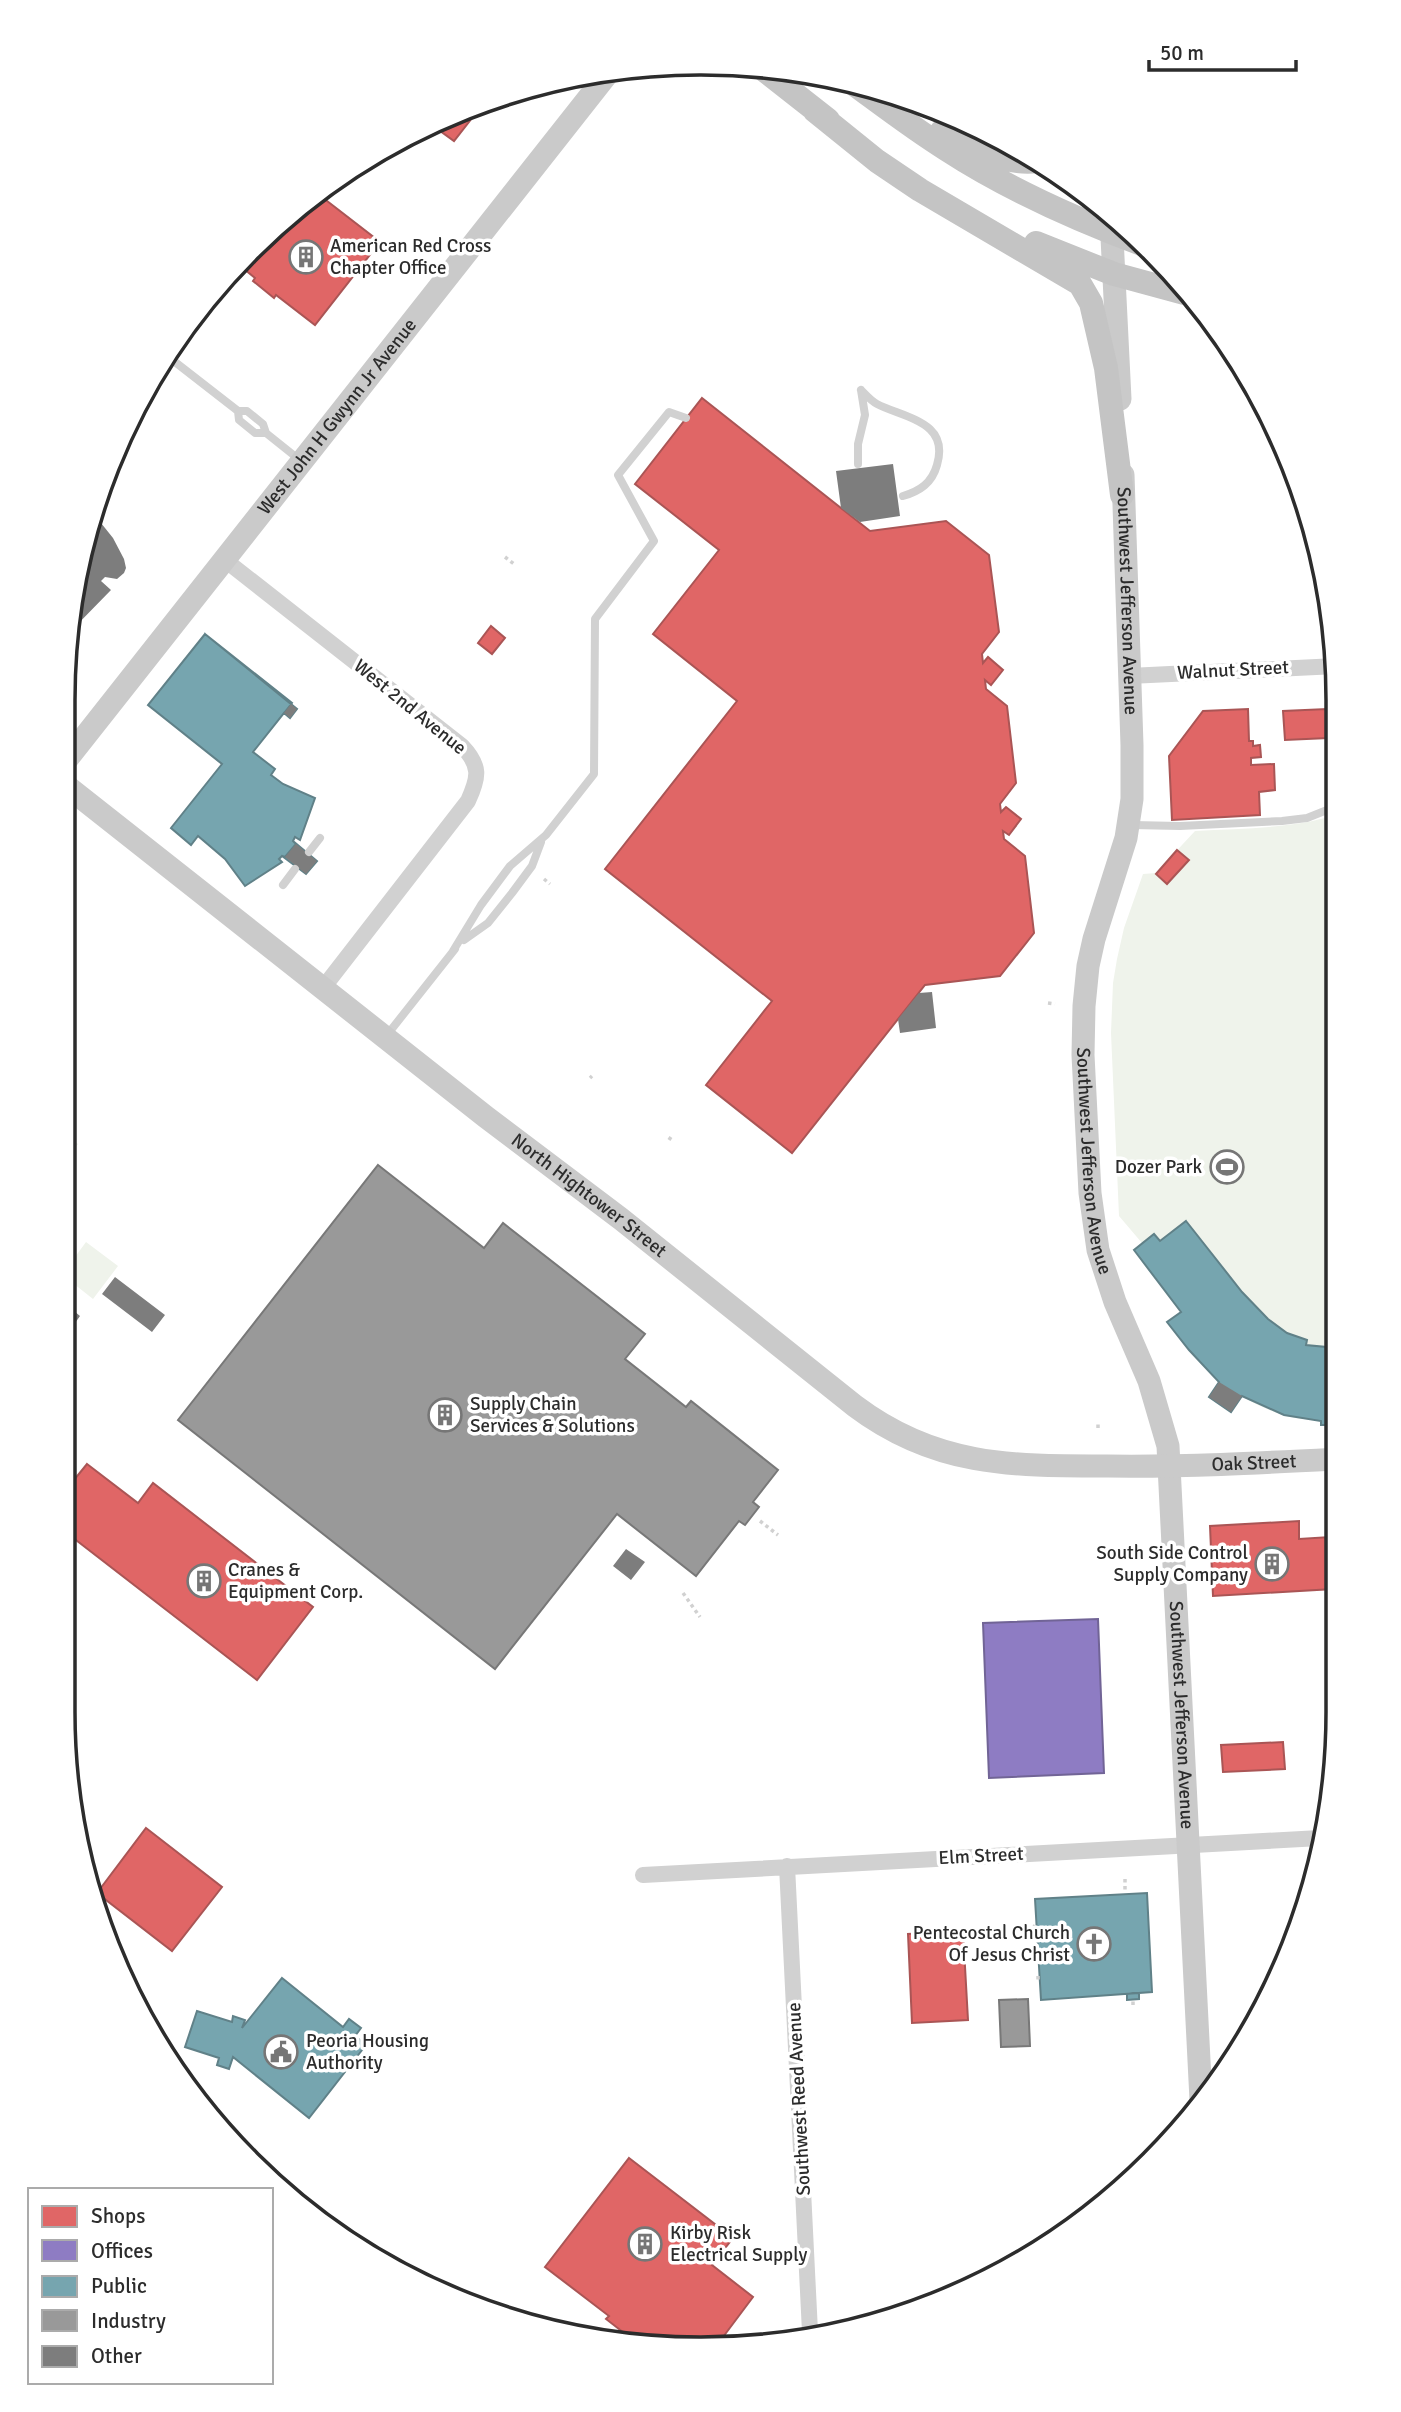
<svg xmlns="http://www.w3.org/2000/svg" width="1401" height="2412" viewBox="0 0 1401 2412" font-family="Signika,sans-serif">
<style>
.green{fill:#eff3eb}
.shops{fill:#e06666;stroke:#a55;stroke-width:2}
.offices{fill:#8e7cc3;stroke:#716496;stroke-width:2}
.public{fill:#76a5af;stroke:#608188;stroke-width:2}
.industry{fill:#999;stroke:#787878;stroke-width:2}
.building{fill:#7d7d7d}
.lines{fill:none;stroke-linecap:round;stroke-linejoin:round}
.path{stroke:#d1d1d1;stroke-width:3.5;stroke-dasharray:3.5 3.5;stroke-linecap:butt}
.lane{stroke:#d1d1d1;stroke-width:8}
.street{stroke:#d1d1d1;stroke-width:16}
.secondary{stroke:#cacaca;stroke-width:23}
.primary{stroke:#c4c4c4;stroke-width:24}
.labels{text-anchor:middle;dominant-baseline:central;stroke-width:7;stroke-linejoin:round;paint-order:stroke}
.poi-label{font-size:19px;fill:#2c2c2c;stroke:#fff;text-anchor:start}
.street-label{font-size:19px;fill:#2c2c2c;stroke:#fff}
.rim{fill:none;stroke:#2c2c2c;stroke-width:3.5}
</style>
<rect width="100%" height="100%" fill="#fff"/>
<!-- green -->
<path class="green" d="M1336,815L1337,1429L1331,1430L1330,1425H1321L1320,1421C1308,1419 1295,1419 1283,1415C1230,1398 1200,1365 1167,1322L1181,1312L1134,1250L1142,1243L1119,1216L1111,1033L1113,983L1117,959L1124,928L1143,874L1156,873L1195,831C1243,828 1290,829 1336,815Z
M64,1133L78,1144L64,1163Z
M86,1242L118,1266L93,1299L64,1276V1272Z"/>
<!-- shops -->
<path class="shops" d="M483,104L454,141L432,125L456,112Z
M483,104L454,141L432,125L456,112Z
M318,194L380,242L315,325L276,295L274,298L253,281L255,278L238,264L249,250Z
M702,398L870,531L946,521L989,555L999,632L982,654L983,663L988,657L1003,670L991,685L985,680L986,689L1007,706L1016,783L1000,804L1001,812L1006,807L1021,819L1009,835L1003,831L1004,839L1025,856L1034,933L1000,976L925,985L792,1153L706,1085L772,1001L605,869L737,701L653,634L719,550L635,484Z
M491,626L505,638L492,654L478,643Z
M1248,709L1249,741H1253V746L1260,745L1261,757L1251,758V765L1274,764L1275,790L1259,792L1260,815L1172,820L1169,756L1203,711Z
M1327,709L1328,738L1285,740L1283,711Z
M1177,850L1189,860L1167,884L1156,874Z
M87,1464L138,1503L153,1483L313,1607L257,1680L63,1530V1480L70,1485Z
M1299,1521V1539L1330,1537L1333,1589L1213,1596L1210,1526Z
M1283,1742L1285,1769L1223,1772L1221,1745Z
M146,1828L222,1887L172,1951L97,1893Z
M963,1931L968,2020L912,2023L908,1934Z
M629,2158L733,2238L712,2265L753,2297L717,2345L628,2336L606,2319L609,2316L545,2267Z"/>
<!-- offices -->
<path class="offices" d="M1098,1619L1104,1773L989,1778L983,1623Z"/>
<!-- public -->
<path class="public" d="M205,634L297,709L290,718L284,713L253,752L275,769L271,775L283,784L315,798L300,840L295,837L293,841L317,861L306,874L282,856L279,859L282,862L245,886L225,859L198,836L191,845L171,828L222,764L148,705Z
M205,634L292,703L253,752L275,769L271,775L283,784L315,798L300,840L295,837L293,841L296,844L285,857L282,856L279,859L282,862L245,886L225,859L198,836L191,845L171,828L222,764L148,705Z
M1186,1221L1242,1292L1268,1319L1287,1333L1307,1340L1306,1345L1337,1348V1429L1331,1430L1330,1425H1321V1421L1284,1415L1242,1396L1231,1412L1209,1397L1219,1382L1189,1350L1167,1322L1181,1312L1134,1250L1154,1234L1160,1241Z
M1147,1893L1152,1992L1041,2000L1035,1899Z
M282,1978L343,2027L349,2019L361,2028L355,2036L366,2045L309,2118L233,2057L229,2069L217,2065L219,2058L185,2047L197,2011L232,2022L233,2016L245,2020L242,2028Z
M1133,1993H1139V1999L1127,2000V1994Z"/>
<!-- industry -->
<path class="industry" d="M378,1165L484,1248L503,1223L645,1334L625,1359L686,1407L691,1401L778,1470L753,1502L759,1507L745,1525L739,1521L696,1576L617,1514L495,1669L178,1420Z
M1028,1999L1030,2046L1001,2047L999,2000Z"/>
<!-- building -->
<path class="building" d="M893,464L900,516L860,522L841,508L836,471Z
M93,513L113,538L124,559L126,568L124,573L117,579L105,577L101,581L111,590L70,632Z
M291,704L297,709L290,718L284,713Z
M296,844L317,861L306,874L285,857Z
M932,992L936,1028L900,1033L898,1019L919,993Z
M64,1220L74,1229L64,1241Z
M115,1277L165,1315L152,1332L102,1294Z
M74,1311L80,1316L73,1326L67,1321Z
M1219,1382L1242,1396L1231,1412L1209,1397Z
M626,1549L645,1562L631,1580L613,1566Z"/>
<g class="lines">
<!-- path -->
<path class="path" d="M505,557L514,564
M544,879L550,884
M1048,1003L1055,1004
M590,1078L592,1076
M669,1140L671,1137
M1098,1428V1423
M760,1521L778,1535
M683,1593L700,1617
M1125,1879V1891
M1034,1927L1035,1925
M1038,1976V1980
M1133,2005V2001"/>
<!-- lane -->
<path class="lane" d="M166,355L238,411H247L263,424L266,433L301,461
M861,390C866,395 871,401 877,404C904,418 950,421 937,465C932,483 920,491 903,496
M238,411L239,420L255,433H266
M858,464V444L865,415L861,390
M1132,825L1180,826L1282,821L1307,818L1337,806
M309,852L320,838
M283,885L295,869
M464,940L488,923L512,893L532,866L541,842
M453,951L481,905L510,866L546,835L594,774L595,619L654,541L618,475L669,412L686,418
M387,1035L455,949"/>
<!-- street -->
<path class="street" d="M225,560L462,746C481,766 479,777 468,801L323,988
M1129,676L1337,666
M787,1866L810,2332
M643,1875L1320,1838"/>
<!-- secondary -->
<g class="secondary">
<path d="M1111,217L1120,399"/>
<path id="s1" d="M1123,475L1132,745V799L1126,838L1094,939L1088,966L1084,1006L1083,1055L1090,1193L1098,1250L1115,1302L1149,1381L1168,1446L1201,2100"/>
<path id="s2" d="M64,763L609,72"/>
<path id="s3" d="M64,784L486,1117L621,1219L855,1406C936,1467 1013,1466 1108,1466C1184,1467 1260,1463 1337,1459"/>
</g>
<!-- primary -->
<path class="primary" d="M763,69L828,120
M854,84C884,106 914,129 946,149C1009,190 1077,220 1147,246
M815,111L877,161L920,190L1080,284L1091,303L1106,368L1122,495
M942,131C968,145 1007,166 1037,161
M1036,243L1114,274L1184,293"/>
</g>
<!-- icons -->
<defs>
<symbol id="building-ring" viewBox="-11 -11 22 22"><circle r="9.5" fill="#fff" stroke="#767676" stroke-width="1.5"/><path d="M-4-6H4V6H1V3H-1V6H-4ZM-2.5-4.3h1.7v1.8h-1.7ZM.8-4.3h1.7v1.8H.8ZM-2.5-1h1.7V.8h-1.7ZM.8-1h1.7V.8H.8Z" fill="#767676"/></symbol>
<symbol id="stadium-ring" viewBox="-11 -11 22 22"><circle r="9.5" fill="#fff" stroke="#767676" stroke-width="1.5"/><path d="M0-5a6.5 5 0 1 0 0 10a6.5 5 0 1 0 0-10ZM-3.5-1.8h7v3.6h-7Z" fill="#767676"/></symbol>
<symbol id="church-ring" viewBox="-11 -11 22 22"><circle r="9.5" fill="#fff" stroke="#767676" stroke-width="1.5"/><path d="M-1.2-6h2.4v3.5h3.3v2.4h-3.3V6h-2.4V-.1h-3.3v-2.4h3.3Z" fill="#767676"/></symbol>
<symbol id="civic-ring" viewBox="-11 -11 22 22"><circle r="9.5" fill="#fff" stroke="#767676" stroke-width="1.5"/><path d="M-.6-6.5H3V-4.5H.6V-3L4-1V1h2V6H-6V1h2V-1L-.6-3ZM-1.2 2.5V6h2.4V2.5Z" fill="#767676"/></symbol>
</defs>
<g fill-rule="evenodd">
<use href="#building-ring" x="287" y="238" width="38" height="38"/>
<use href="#stadium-ring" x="1208" y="1148" width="38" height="38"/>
<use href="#building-ring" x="426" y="1396" width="38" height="38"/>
<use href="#building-ring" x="1253" y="1545" width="38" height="38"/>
<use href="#building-ring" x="185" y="1562" width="38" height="38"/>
<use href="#church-ring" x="1075" y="1925" width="38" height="38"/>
<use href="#civic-ring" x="262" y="2033" width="38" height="38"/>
<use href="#building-ring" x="626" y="2225" width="38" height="38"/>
</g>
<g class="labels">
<!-- poi labels -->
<g class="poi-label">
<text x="330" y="246">American Red Cross<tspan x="330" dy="22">Chapter Office</tspan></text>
<text x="1202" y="1167" text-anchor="end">Dozer Park</text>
<text x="470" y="1404">Supply Chain<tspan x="470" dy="22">Services &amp; Solutions</tspan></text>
<text x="1248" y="1553" text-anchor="end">South Side Control<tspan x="1248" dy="22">Supply Company</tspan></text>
<text x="228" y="1570">Cranes &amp;<tspan x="228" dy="22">Equipment Corp.</tspan></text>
<text x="1070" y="1933" text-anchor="end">Pentecostal Church<tspan x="1070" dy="22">Of Jesus Christ</tspan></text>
<text x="306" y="2041">Peoria Housing<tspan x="306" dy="22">Authority</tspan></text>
<text x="670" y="2233">Kirby Risk<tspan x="670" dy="22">Electrical Supply</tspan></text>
</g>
<!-- street labels -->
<g class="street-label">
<text stroke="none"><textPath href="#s2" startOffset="441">West John H Gwynn Jr Avenue</textPath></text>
<text stroke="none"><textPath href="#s1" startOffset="126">Southwest Jefferson Avenue</textPath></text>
<text transform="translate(1233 670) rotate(-3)">Walnut Street</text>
<text transform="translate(410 707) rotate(39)">West 2nd Avenue</text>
<text stroke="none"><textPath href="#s1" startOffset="693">Southwest Jefferson Avenue</textPath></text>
<text stroke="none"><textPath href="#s3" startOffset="667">North Hightower Street</textPath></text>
<text stroke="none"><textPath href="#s3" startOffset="1418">Oak Street</textPath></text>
<text stroke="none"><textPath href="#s1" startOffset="1260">Southwest Jefferson Avenue</textPath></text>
<text transform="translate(981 1856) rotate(-3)">Elm Street</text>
<text transform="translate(799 2099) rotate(-93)">Southwest Reed Avenue</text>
</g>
</g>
<!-- crop -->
<path d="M0 0H1401V2412H0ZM700 75H701A625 625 0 0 1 1326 700V1712A625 625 0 0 1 701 2337H700A625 625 0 0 1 75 1712V700A625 625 0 0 1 700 75Z" fill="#fff" fill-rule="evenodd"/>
<path class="rim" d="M700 75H701A625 625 0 0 1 1326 700V1712A625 625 0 0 1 701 2337H700A625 625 0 0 1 75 1712V700A625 625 0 0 1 700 75Z"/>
<!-- legend -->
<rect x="28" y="2188" width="245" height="196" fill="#ffffff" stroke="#ababab" stroke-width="2"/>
<rect x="42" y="2206" width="35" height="21" fill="#e06666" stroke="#ababab" stroke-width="2"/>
<text x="91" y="2223" font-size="21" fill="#2c2c2c">Shops</text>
<rect x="42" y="2240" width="35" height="21" fill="#8e7cc3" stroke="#ababab" stroke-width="2"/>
<text x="91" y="2258" font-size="21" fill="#2c2c2c">Offices</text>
<rect x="42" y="2276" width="35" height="21" fill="#76a5af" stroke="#ababab" stroke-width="2"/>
<text x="91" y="2293" font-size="21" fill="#2c2c2c">Public</text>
<rect x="42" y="2310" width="35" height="21" fill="#999999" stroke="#ababab" stroke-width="2"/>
<text x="91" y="2328" font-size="21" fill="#2c2c2c">Industry</text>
<rect x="42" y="2346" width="35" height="21" fill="#7d7d7d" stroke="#ababab" stroke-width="2"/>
<text x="91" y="2363" font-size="21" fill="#2c2c2c">Other</text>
<!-- scale -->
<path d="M1149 60v10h147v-10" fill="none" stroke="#2c2c2c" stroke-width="3.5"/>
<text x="1160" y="60" font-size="21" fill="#2c2c2c" stroke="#ffffff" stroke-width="5" paint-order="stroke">50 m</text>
</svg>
